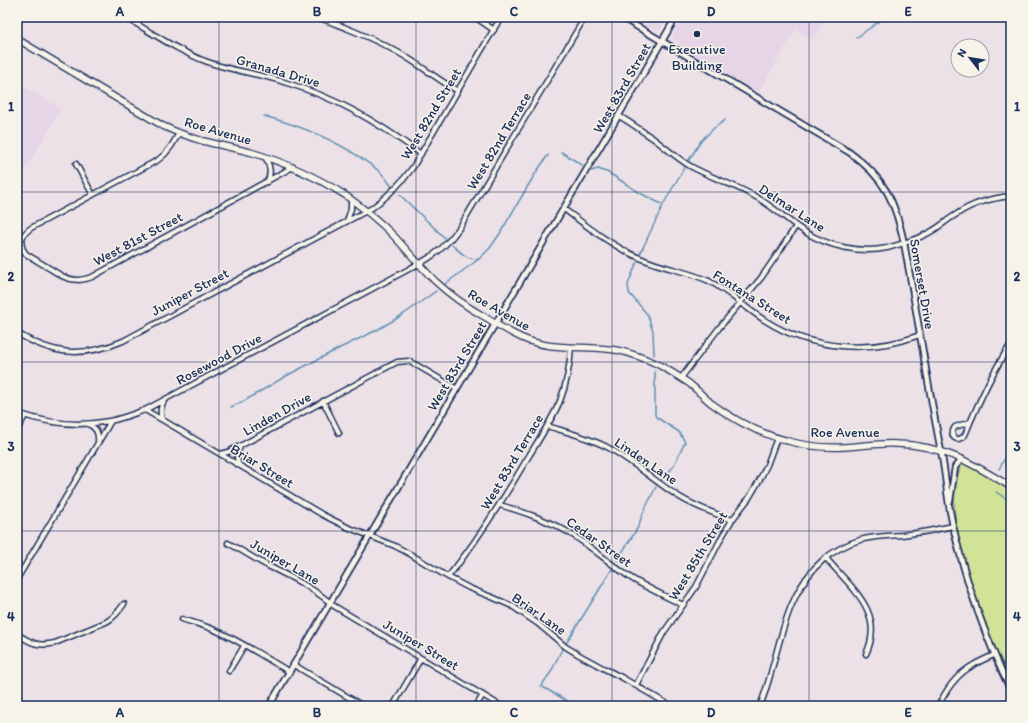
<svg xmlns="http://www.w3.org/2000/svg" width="1028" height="723" viewBox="0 0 1028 723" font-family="Itim,sans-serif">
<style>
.built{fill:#e5d5e6}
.green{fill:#d0e397;stroke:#76897a}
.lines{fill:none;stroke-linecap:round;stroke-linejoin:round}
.stream{stroke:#5e90b3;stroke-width:1.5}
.minor-casing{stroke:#1b2f5e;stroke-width:7}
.tertiary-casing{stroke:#1b2f5e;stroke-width:8}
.secondary-casing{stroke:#1b2f5e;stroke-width:8}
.minor{stroke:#f7f3e8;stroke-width:4}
.tertiary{stroke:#f7f3e8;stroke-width:4.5}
.secondary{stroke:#f7f3e8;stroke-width:5.5}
.grid{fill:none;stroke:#1b2f5e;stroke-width:1;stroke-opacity:0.55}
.poi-dot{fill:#1b2f5e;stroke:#f7f3e8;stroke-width:1.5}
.labels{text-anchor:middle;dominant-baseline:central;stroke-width:3;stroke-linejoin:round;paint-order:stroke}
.poi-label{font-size:14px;fill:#1b2f5e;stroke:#f7f3e8}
.street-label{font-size:14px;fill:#1b2f5e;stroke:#f7f3e8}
.neatline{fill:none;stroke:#1b2f5e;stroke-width:1.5}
.grid-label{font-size:13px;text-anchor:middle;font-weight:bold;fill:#1b2f5e}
</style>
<rect width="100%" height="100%" fill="#ece1e7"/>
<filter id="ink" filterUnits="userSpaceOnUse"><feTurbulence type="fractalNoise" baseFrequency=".025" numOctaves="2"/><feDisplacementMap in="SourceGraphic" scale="8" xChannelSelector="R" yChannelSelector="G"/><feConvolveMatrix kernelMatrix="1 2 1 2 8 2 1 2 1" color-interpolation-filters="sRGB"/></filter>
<g filter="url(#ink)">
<!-- built -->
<path class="built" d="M632,17H668L660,29L658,30H655Z
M682,17H827L813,40L796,29L758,93L694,55L673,38V36Z
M17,83L61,109L17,183Z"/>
<!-- green -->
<path class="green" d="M962,464H964L976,470H984L1011,487V691L983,627L958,546C958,535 956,525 955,514C953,501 956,475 962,464Z"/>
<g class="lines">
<!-- stream -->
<path class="stream" d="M856,38L885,17
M264,116C298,125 331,138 361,158C368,163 377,168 383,175C386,178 389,183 392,187
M561,152L582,165
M689,160L701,141L713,129L725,120
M591,171L598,169L609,173L640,193L663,205L684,168
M400,195L445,238
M452,245C461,252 466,260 479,259
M640,254L663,205
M637,262L628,284L629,293L647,314L653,331L654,355
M445,284L479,259L490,248L499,235L535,174L548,155
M655,371V415L656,417L679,432L685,442L673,467L661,481
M231,407L246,400L286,376L340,348L377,330L404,314L436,291
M999,469L1011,447
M996,492L1011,502
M617,560L632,537L638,527L643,513L656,487
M567,642L612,569
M562,649L551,672L541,686L576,706"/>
<defs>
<path id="minor" d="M125,17C151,32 176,50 205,61C230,71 258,73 284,82C337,98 376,121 421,154
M317,17C348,28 378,40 406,57C424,68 440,81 458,91
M475,17L494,30
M619,116C631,123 642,131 654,139C666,148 677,158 690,166C712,178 735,185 756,197C774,207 788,221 805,232C828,246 860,254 887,248C902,244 919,239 932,231C941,226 948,219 957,214C973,203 992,198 1011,196
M179,133C173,144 168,153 158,160L31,228C21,235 18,244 26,254L62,276C73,281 81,281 92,277L293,167
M265,157C270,165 272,173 267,182
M76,164L93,195
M564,209C588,227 612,246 640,258C662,268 687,271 709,281C730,292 746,309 766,321C812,350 869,354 920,335
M347,221L351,209V199
M17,333C53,355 83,358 123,341L372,208C388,196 401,184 413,167L501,17
M681,378L719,328L761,278L781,249L796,226
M323,401L339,433
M145,410L166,422L323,515L347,527L395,546L410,554L448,577L469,588L494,598L512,606L537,623L566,647L581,656L603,668L621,677L671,706
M17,413C46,423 78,427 109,421C121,419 133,414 145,410L411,268C414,266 419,264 422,262C438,254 450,241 460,227L585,17
M162,419C160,413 160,407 164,401
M970,422L955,427C948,436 957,444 965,435C978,403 992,372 1011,344
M88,424C95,427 99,433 98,441
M547,426C567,432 588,437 607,447C633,461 654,481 678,496C695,507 714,513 732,520
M17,430L25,416
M220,454L228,452L240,446L397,362L409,361L418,366L457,389
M239,465C236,459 237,452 240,447
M500,505C523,512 545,519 566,531C589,544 608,563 631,578C647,588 665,596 683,605
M228,543C241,550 255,559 268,566C291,577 315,589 334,606L501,706
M826,558C850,587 886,612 866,654
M448,577C477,541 501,503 524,464C536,444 551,422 560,401C567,383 570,366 571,347
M17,579L111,421
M182,619C194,623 206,626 217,631C242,642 266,658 290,672
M17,634C31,643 38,647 55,643L106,622C114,618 119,611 124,604
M294,665L363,706
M229,671L244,646
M636,685L664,632L696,587L723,535L732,520L749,498L759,481L767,465L777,438
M393,706L421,658
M476,706L483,695
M760,706C780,657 781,596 823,560C834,551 846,544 860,540C874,536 888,536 902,535C919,533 936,530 953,526
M938,706C943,697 948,687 955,680C965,668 980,661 994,655"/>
<path id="tertiary" d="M621,17L849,152C885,178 895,201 904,243C917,312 927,382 941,451C946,476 947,501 953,526C966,583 986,639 1011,691
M950,501L955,467L962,459
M269,706L639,81L676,17"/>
<path id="secondary" d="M17,39L163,126C176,132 189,137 203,141C219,145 234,148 250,152C284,162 315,176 345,195C362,207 378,220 393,235C407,250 420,266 435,281C450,295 467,307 485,317C497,325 509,332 522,338C549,350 578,346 607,349C623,350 638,356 653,362C666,368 678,376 690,384C697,390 704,397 711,403C734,420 760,434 788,441C806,446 825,448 844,447C862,446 879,443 897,444C942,445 974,464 1011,487"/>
</defs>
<!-- minor casing -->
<use href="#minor" class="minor-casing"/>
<!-- tertiary casing -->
<use href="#tertiary" class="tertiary-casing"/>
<!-- secondary casing -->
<use href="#secondary" class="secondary-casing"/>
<!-- minor -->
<use href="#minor" class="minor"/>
<!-- tertiary -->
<use href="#tertiary" class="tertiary"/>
<!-- secondary -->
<use href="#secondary" class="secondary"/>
</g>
</g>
<!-- grid -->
<path class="grid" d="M219,17V706M416,17V706M612,17V706M809,17V706M17,192H1011M17,362H1011M17,531H1011"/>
<!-- markers -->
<circle class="poi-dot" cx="697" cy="34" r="4"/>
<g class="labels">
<!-- poi labels -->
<g class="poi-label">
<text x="697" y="49">Executive<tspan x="697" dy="16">Building</tspan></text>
</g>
<!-- street labels -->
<g class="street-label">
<text transform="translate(278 71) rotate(16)">Granada Drive</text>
<text transform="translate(622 88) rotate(-60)">West 83rd Street</text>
<text transform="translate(431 114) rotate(-59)">West 82nd Street</text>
<text transform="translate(218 131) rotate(16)">Roe Avenue</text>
<text transform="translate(499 141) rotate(-59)">West 82nd Terrace</text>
<text transform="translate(792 208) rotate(33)">Delmar Lane</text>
<text transform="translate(138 239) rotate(-28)">West 81st Street</text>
<text transform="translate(922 284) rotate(80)">Somerset Drive</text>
<text transform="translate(190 292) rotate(-28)">Juniper Street</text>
<text transform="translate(752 297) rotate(32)">Fontana Street</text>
<text transform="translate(499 310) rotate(30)">Roe Avenue</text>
<text transform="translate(219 359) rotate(-28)">Rosewood Drive</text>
<text transform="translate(457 366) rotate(-59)">West 83rd Street</text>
<text transform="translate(277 414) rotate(-29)">Linden Drive</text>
<text x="845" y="432">Roe Avenue</text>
<text transform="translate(646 461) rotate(34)">Linden Lane</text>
<text transform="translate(512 462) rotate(-59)">West 83rd Terrace</text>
<text transform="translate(262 466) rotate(31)">Briar Street</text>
<text transform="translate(599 542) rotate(35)">Cedar Street</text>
<text transform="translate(698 556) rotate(-59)">West 85th Street</text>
<text transform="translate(285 562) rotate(30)">Juniper Lane</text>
<text transform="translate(539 614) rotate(35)">Briar Lane</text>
<text transform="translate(421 645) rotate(31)">Juniper Street</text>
</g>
</g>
<!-- margin -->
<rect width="1028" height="723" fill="none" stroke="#f7f3e8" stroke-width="44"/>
<!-- north arrow -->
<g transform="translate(970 58) rotate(301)"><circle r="19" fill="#f7f3e8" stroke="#9fa5b1"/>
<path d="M0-3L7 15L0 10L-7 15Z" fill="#1b2f5e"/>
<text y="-6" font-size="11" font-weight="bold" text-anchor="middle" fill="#1b2f5e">N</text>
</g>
<rect x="22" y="22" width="984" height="679" class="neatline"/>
<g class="grid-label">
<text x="120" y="16">A</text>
<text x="317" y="16">B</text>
<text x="514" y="16">C</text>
<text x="711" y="16">D</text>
<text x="908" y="16">E</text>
<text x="11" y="111">1</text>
<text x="1017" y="111">1</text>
<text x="11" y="281">2</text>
<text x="1017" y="281">2</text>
<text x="11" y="451">3</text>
<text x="1017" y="451">3</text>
<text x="11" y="621">4</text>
<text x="1017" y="621">4</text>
<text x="120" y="717">A</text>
<text x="317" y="717">B</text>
<text x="514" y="717">C</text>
<text x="711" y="717">D</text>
<text x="908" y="717">E</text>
</g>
</svg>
